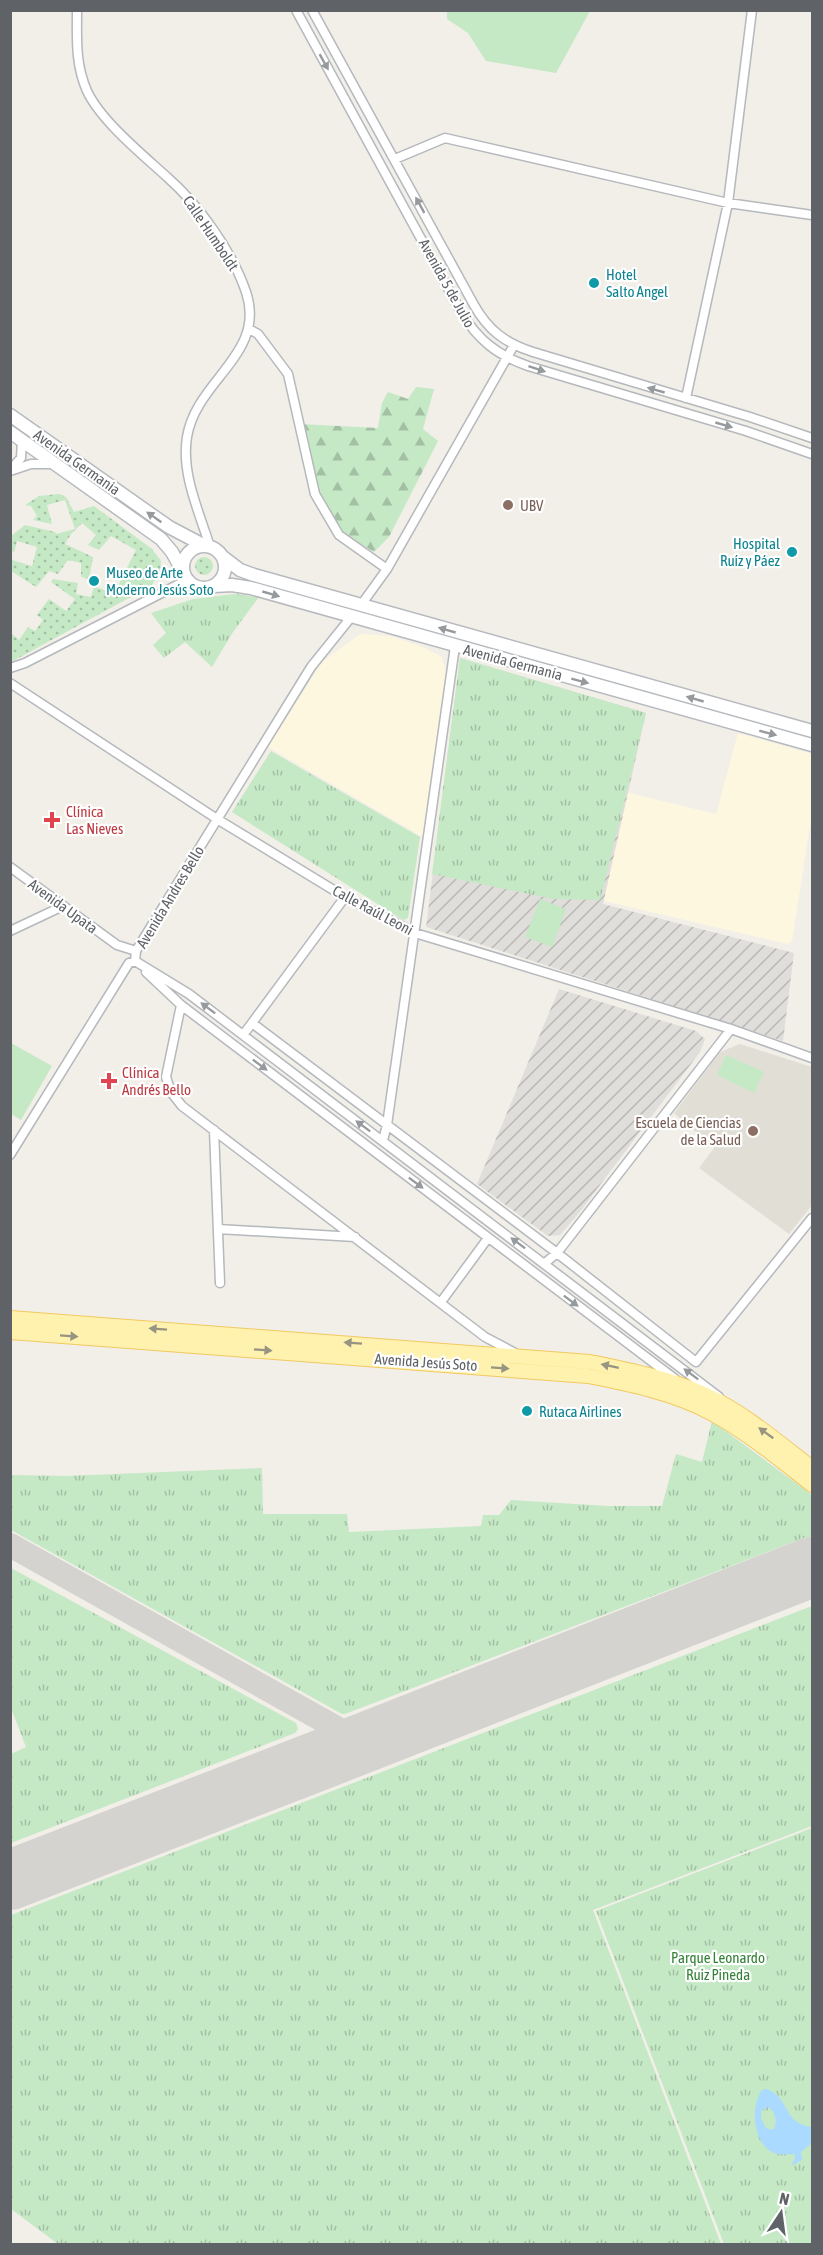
<svg xmlns="http://www.w3.org/2000/svg" width="823" height="2255" viewBox="0 0 823 2255" font-family="'Asap Condensed',sans-serif">
<style>
.commercial{fill:#fef7e0}
.industrial{fill:url(#industrial-furrows)}
.education{fill:#e1ded6}
.grass{fill:url(#grass-tufts)}
.forest{fill:url(#forest-firs)}
.garden{fill:url(#garden-dots)}
.pitch{fill:#c5e8c5}
.water{fill:#aadaff;fill-rule:evenodd}
.lines{fill:none;stroke-linecap:round;stroke-linejoin:round}
.taxiway{stroke:#d4d3d0;stroke-width:24}
.runway{stroke:#d4d3d0;stroke-width:60}
.street-casing{stroke:#b5b8bc;stroke-width:11}
.secondary-casing{stroke:#b6babf;stroke-width:15}
.primary-casing{stroke:#f2c960;stroke-width:16}
.street{stroke:#fff;stroke-width:8}
.secondary{stroke:#fff;stroke-width:12}
.primary{stroke:#fff2af;stroke-width:14}
.oneway{fill:#979a9d}
.oneway2{fill:#979581}
.culture-dot{fill:#0f9aa8;stroke:#fff;stroke-width:2}
.education-dot{fill:#8d6e63;stroke:#fff;stroke-width:2}
.health-dot{fill:#e0444e;stroke:#fff;stroke-width:2}
.labels{text-anchor:middle;dominant-baseline:central;stroke-width:4.5;stroke-linejoin:round;paint-order:stroke}
.street-label{font-size:15px;fill:#5f6368;stroke:#fff}
.culture-label{font-size:15px;fill:#0d838f;stroke:#fff;text-anchor:start}
.education-label{font-size:15px;fill:#785e54;stroke:#fff;text-anchor:start}
.health-label{font-size:15px;fill:#be3a42;stroke:#fff;text-anchor:start}
.park-label{font-size:15px;fill:#348238;stroke:#fff}
</style>
<defs>
<pattern id="industrial-furrows" width="10" height="10" patternUnits="userSpaceOnUse" patternTransform="scale(1.5)"><rect width="10" height="10" fill="#e0deda"/><path d="M-1 1l2-2M0 10L10 0M9 11l2-2" fill="none" stroke="#b9b8b5"/></pattern>
<pattern id="grass-tufts" width="24" height="20" patternUnits="userSpaceOnUse" patternTransform="scale(1.5)"><rect width="24" height="20" fill="#c5e8c5"/><path d="M3 7l-1-3M5 7V3M7 7l1-3M15 17l-1-3M17 17v-4M19 17l1-3" fill="none" stroke="#a3c0a4"/></pattern>
<pattern id="forest-firs" width="22" height="20" patternUnits="userSpaceOnUse" patternTransform="scale(1.5)"><rect width="22" height="20" fill="#c5e8c5"/><path d="M5 1l3.5 6h-7zM16 11l3.5 6h-7z" fill="#a3c0a4"/></pattern>
<pattern id="garden-dots" width="8" height="8" patternUnits="userSpaceOnUse" patternTransform="scale(1.5)"><rect width="8" height="8" fill="#c5e8c5"/><path d="M2 2h.1M6 6h.1" fill="none" stroke="#a3c0a4" stroke-width="1.8" stroke-linecap="round"/></pattern>
</defs>
<rect width="100%" height="100%" fill="#f1efe8"/>
<!-- commercial -->
<path class="commercial" d="M360,634L390,636L423,647L442,657L446,674L423,837L268,747L322,662Z
M738,733L812,754V812L792,941L788,944L600,900L625,792L716,814Z"/>
<!-- industrial -->
<path class="industrial" d="M460,658L646,713L603,904L794,953L783,1041L426,927Z
M559,989L696,1031L705,1039L700,1052L579,1213L560,1235L548,1236L477,1184Z"/>
<!-- education -->
<path class="education" d="M740,1044L812,1067V1205L789,1234L699,1168L714,1148L674,1113L720,1052Z"/>
<!-- grass -->
<path class="grass" d="M235,594L259,597L233,632L212,667L185,642L164,658L153,645L166,633L151,613L193,599Z
M460,658L646,713L600,900L553,899L432,874Z
M271,751L420,837L408,918L403,920L232,812Z
M712,1421L812,1495V1552L806,1537L345,1714H342L11,1530V1475L66,1476L262,1468L263,1514H347L349,1532L481,1526L483,1515H499L511,1500L608,1506H662L676,1454L702,1462Z
M11,1568L296,1723L298,1729L295,1733L11,1843V1754L26,1747L11,1708Z
M812,1606V1826L593,1910L721,2244H58L11,2209V1915Z
M812,1828V2244H724L596,1911Z"/>
<!-- forest -->
<path class="forest" d="M416,387L434,389L423,429L438,441L389,537L374,552L336,529L315,494L299,424L378,428L382,403L388,392L408,399Z"/>
<!-- garden -->
<path class="garden" d="M59,494L66,497L74,512L94,506L152,549L161,561L160,573L151,586L11,662V633L19,640L28,627L35,631L43,620L37,615L49,599L66,611L75,599L51,582L53,579L78,583L76,594L91,597L94,586L114,594L136,550L111,536L99,550L88,545L96,535L82,523L71,534L65,544L93,557L89,579L81,577V563L68,560L58,574L49,571L36,587L11,571L12,560L32,566L37,547L17,541L14,553L11,549V536L25,525L55,532L56,534L75,529L65,500L47,505L52,524L33,520L37,516L31,506L25,505L39,496Z
M195 566a9 9 0 1 1 18 0a9 9 0 1 1-18 0Z"/>
<!-- pitch -->
<path class="pitch" d="M447,11V10L590,11L556,73L486,61L468,33L447,19Z
M540,899L566,909L552,947L525,937Z
M11,1043L52,1066L21,1120L11,1114Z
M726,1055L764,1072L754,1093L717,1075Z"/>
<!-- water -->
<path class="water" d="M766,2089C790,2096 782,2124 812,2127V2143L801,2152L802,2160L791,2166L795,2158V2154C787,2154 780,2156 772,2152C753,2142 750,2106 762,2090ZM768,2107C776,2112 778,2123 773,2130L766,2128L761,2118V2111Z"/>
<g class="lines">
<!-- taxiway -->
<path class="taxiway" d="M10,1545L351,1736L362,1739L385,1733
M310,1764C326,1754 337,1739 324,1722"/>
<!-- runway -->
<path class="runway" d="M10,1880L310,1764L812,1567"/>
<defs>
<path id="street" d="M77,10C77,38 75,64 87,91C101,121 143,155 167,177C199,205 232,251 246,292C267,354 196,380 187,437C181,474 199,511 210,547
M296,10L461,312C478,340 497,355 528,366L746,431L812,454
M312,10L474,305C488,330 505,343 533,352L750,417L812,438
M395,159L445,138L728,203L812,215
M249,329L258,334L288,374L315,494L339,535L387,569
M686,398L728,203L752,10
M11,469L21,458L22,441
M10,471L31,464H54
M361,605L387,569L514,345
M10,668L25,663L187,580
M10,683L217,819L345,897L415,933L731,1029L812,1058
M10,867L117,945L136,951
M10,931L63,906
M135,961L189,994L719,1397
M146,972L181,1005L675,1379
M181,1005L166,1077L171,1092L182,1106L485,1337L517,1354
M252,1023L345,897
M243,1035L252,1023L557,1253L696,1362L812,1218
M214,1130L220,1283
M383,1140L387,1125L455,646
M10,1155L129,963L135,961L136,951L311,667L352,616
M218,1229L355,1237
M545,1263L557,1253L731,1029
M441,1302L488,1238"/>
<path id="secondary" d="M10,415L169,527L205,546
M10,432L161,539L172,552L183,572
M183 567a21 21 0 1 1 42 0a21 21 0 1 1-42 0Z
M223,557L240,570L254,575L812,731
M214,586L232,585L251,588L812,745"/>
<path id="primary" d="M10,1318L590,1362C633,1371 679,1380 718,1401C752,1419 782,1445 812,1468
M10,1332L588,1376C629,1384 674,1393 711,1413C747,1432 780,1460 812,1485"/>
</defs>
<!-- street casing -->
<use href="#street" class="street-casing"/>
<!-- secondary casing -->
<use href="#secondary" class="secondary-casing"/>
<!-- primary casing -->
<use href="#primary" class="primary-casing"/>
<!-- street -->
<use href="#street" class="street"/>
<!-- secondary -->
<use href="#secondary" class="secondary"/>
<!-- primary -->
<use href="#primary" class="primary"/>
</g>
<!-- one-way arrows -->
<defs><path id="oneway-solid" d="M-6-.8H1V-3.2L6.5 0L1 3.2V.8H-6Z" transform="scale(1.5)"/></defs>
<g class="oneway">
<use href="#oneway-solid" transform="translate(324 62) rotate(61)"/>
<use href="#oneway-solid" transform="translate(420 205) rotate(-119)"/>
<use href="#oneway-solid" transform="translate(537 369) rotate(18)"/>
<use href="#oneway-solid" transform="translate(656 390) rotate(-164)"/>
<use href="#oneway-solid" transform="translate(724 425) rotate(16)"/>
<use href="#oneway-solid" transform="translate(154 517) rotate(-145)"/>
<use href="#oneway-solid" transform="translate(271 594) rotate(16)"/>
<use href="#oneway-solid" transform="translate(447 630) rotate(-164)"/>
<use href="#oneway-solid" transform="translate(580 681) rotate(15)"/>
<use href="#oneway-solid" transform="translate(695 699) rotate(-164)"/>
<use href="#oneway-solid" transform="translate(768 733) rotate(15)"/>
<use href="#oneway-solid" transform="translate(208 1008) rotate(-143)"/>
<use href="#oneway-solid" transform="translate(260 1065) rotate(37)"/>
<use href="#oneway-solid" transform="translate(363 1126) rotate(-143)"/>
<use href="#oneway-solid" transform="translate(416 1183) rotate(37)"/>
<use href="#oneway-solid" transform="translate(518 1243) rotate(-143)"/>
<use href="#oneway-solid" transform="translate(571 1301) rotate(37)"/>
<use href="#oneway-solid" transform="translate(691 1374) rotate(-143)"/>
</g>
<g class="oneway2">
<use href="#oneway-solid" transform="translate(158 1329) rotate(-176)"/>
<use href="#oneway-solid" transform="translate(69 1336) rotate(4)"/>
<use href="#oneway-solid" transform="translate(353 1343) rotate(-176)"/>
<use href="#oneway-solid" transform="translate(263 1350) rotate(4)"/>
<use href="#oneway-solid" transform="translate(610 1366) rotate(-168)"/>
<use href="#oneway-solid" transform="translate(500 1368) rotate(4)"/>
<use href="#oneway-solid" transform="translate(766 1433) rotate(-144)"/>
</g>
<!-- markers -->
<g class="culture-dot">
<circle cx="594" cy="283" r="6"/>
<circle cx="792" cy="552" r="6"/>
<circle cx="94" cy="581" r="6"/>
<circle cx="527" cy="1411" r="6"/>
</g>
<g class="education-dot">
<circle cx="508" cy="505" r="6"/>
<circle cx="753" cy="1131" r="6"/>
</g>
<g class="health-dot">
<path d="M49 811h6v6h6v6h-6v6h-6v-6h-6v-6h6z"/>
<path d="M106 1072h6v6h6v6h-6v6h-6v-6h-6v-6h6z"/>
</g>
<g class="labels">
<!-- street labels -->
<g class="street-label">
<text transform="translate(211 233) rotate(56)">Calle Humboldt</text>
<text transform="translate(447 283) rotate(61)">Avenida 5 de Julio</text>
<text transform="translate(77 462) rotate(35)">Avenida Germania</text>
<text transform="translate(513 662) rotate(15)">Avenida Germania</text>
<text transform="translate(170 897) rotate(-59)">Avenida Andres Bello</text>
<text transform="translate(63 906) rotate(36)">Avenida Upata</text>
<text transform="translate(373 910) rotate(28)">Calle Raúl Leoni</text>
<text transform="translate(426 1362) rotate(4)">Avenida Jesús Soto</text>
</g>
<!-- culture labels -->
<g class="culture-label">
<text x="606" y="274">Hotel<tspan x="606" dy="17">Salto Angel</tspan></text>
<text x="780" y="543" text-anchor="end">Hospital<tspan x="780" dy="17">Ruíz y Páez</tspan></text>
<text x="106" y="572">Museo de Arte<tspan x="106" dy="17">Moderno Jesús Soto</tspan></text>
<text x="539" y="1411">Rutaca Airlines</text>
</g>
<!-- education labels -->
<g class="education-label">
<text x="520" y="505">UBV</text>
<text x="741" y="1122" text-anchor="end">Escuela de Ciencias<tspan x="741" dy="17">de la Salud</tspan></text>
</g>
<!-- health labels -->
<g class="health-label">
<text x="66" y="811">Clínica<tspan x="66" dy="17">Las Nieves</tspan></text>
<text x="122" y="1072">Clínica<tspan x="122" dy="17">Andrés Bello</tspan></text>
</g>
<!-- park labels -->
<g class="park-label">
<text x="718" y="1957">Parque Leonardo<tspan x="718" dy="17">Ruiz Pineda</tspan></text>
</g>
</g>
<!-- border -->
<rect width="823" height="2255" fill="none" stroke="#5f6368" stroke-width="24"/>
<!-- north arrow -->
<g transform="translate(781 2213) rotate(13)" stroke="#ffffff" stroke-width="4.5" paint-order="stroke">
<path d="M0-4.5L10 22L0 15L-10 22Z" fill="#5f6368"/>
<text y="-9" font-size="16" font-weight="bold" text-anchor="middle" fill="#5f6368">N</text>
</g>
</svg>
